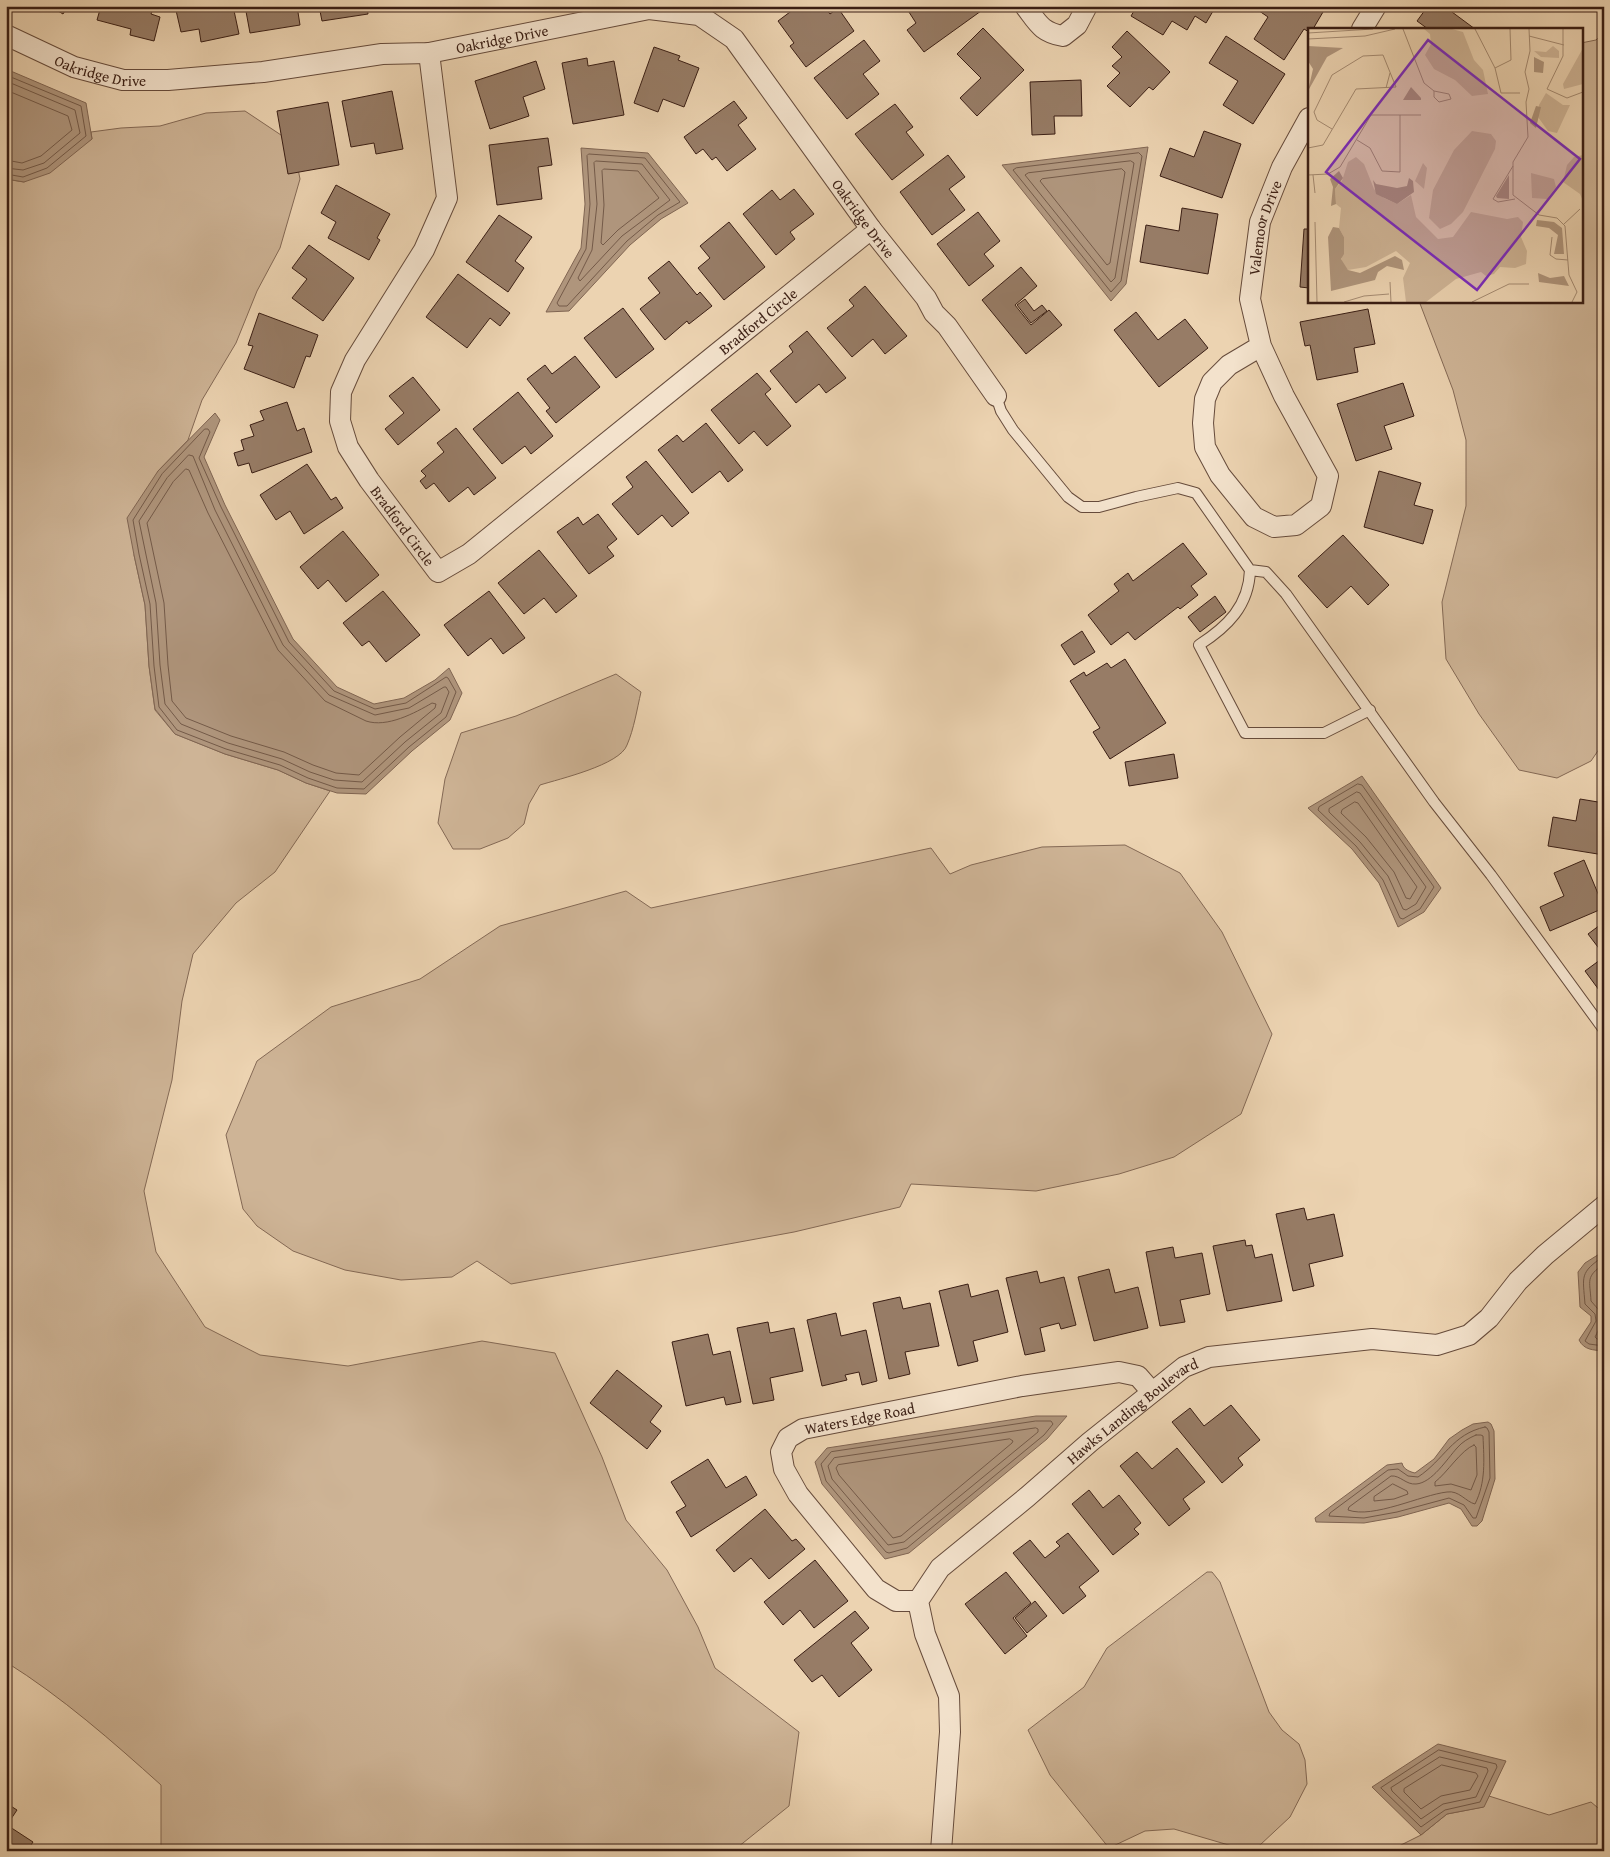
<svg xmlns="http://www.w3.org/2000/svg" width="1610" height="1857" viewBox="0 0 1610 1857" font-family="'Gentium Book Plus',serif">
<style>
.green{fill:#ceb496;stroke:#846955}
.water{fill:#af957c;stroke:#806552}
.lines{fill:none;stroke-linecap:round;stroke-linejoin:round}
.shore{stroke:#745a48;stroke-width:1}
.building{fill:#977c66;stroke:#3a1e14}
.service-casing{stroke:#664b3b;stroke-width:12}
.minor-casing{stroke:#664b3b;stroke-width:22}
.service{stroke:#f3e2cc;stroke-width:10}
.minor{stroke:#f3e2cc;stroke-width:20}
.labels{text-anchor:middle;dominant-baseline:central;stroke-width:4;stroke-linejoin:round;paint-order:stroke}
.street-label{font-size:15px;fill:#3a1e14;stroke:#f3e2cc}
.inset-road{fill:none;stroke:#a58b72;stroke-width:1}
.view{fill:#7b2cbf;fill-opacity:0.15;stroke:#7b2cbf;stroke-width:2.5}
.inset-edge{fill:none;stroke:#3a1e14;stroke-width:2.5}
</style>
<rect width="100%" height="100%" fill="#ecd3b1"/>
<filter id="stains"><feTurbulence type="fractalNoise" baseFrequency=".004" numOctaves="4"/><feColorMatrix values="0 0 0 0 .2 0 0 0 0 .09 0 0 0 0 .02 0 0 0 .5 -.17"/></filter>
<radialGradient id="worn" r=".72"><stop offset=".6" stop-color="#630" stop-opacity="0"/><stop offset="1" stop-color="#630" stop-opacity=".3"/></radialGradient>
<!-- green -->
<path class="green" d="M1604,32V742L1591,761L1557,778L1519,770L1479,714L1446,659L1442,602L1466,506V440L1453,390L1419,301H1581V43L1596,40Z
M245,111L293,143L300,179L280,248L257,291L236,343L202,400L188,440L158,471L134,555L145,605L149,666L155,710L175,734L225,754L278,770L306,783L330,791L275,872L236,903L193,954L182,1001L172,1080L144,1191L156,1252L205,1327L260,1355L348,1366L482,1341L555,1353L602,1457L626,1520L667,1570L698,1627L715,1668L799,1732L789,1806L733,1851H169L161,1845V1785C112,1741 62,1697 6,1662V179L24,182L92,139L91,132L121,128L160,126L206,113Z
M616,674L641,692C637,709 634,729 627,745C620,765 559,779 540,785L529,804L524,824L508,838L480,849H453L438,823L445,779L461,733L516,716Z
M1125,845L1180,873L1222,932L1272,1034L1241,1114L1174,1157L1119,1174L1036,1191L911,1184L900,1207L794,1232L511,1284L477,1261L452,1277L401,1280L345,1270L293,1251L257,1226L243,1209L226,1135L257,1061L331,1007L420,979L500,926L626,891L651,908L931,848L950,874L971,865L1042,847Z
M1207,1572H1212L1220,1582L1269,1712L1282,1730L1299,1744L1305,1760L1307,1784L1290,1817L1260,1845L1251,1849L1232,1846L1174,1829L1145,1831L1109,1848L1050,1775L1028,1730L1084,1687L1107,1648Z
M1489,1796L1549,1815L1591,1802L1604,1813V1851H1389L1421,1835L1447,1814L1483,1807Z"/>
<!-- water -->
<path class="water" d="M6,69L86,103L92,139L50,173L24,182L6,179Z
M1148,147L1126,284L1111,301L1002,165Z
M581,148L648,153L688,203L661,219L630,245L569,311L546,312L581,248L585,204Z
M215,413L220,420L204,457L225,505L293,639L337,687L374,704L404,698L435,680L449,668L462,693L450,720L412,751L366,794L337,793L306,783L278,770L225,754L175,734L155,709L149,666L145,605L134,555L127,518L158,471Z
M1362,776L1441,888L1424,912L1398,927L1379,883L1352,849L1308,808Z
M1604,1251V1351C1593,1350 1584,1350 1579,1340L1591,1322V1316L1580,1307L1578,1272L1585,1263Z
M1036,1416H1067L1047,1439L909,1553L885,1559L822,1484L815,1462L827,1448Z
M1488,1422L1491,1424L1494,1431L1495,1479L1482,1521L1477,1526H1472L1461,1509L1449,1503L1398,1517L1364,1523L1316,1522L1315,1518L1387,1465L1402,1463C1403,1469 1410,1472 1415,1473L1434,1459L1449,1439L1462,1430L1473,1424Z
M1438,1744L1506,1761L1484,1807L1447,1814L1421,1835L1372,1787Z"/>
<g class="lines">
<!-- shore -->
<path class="shore" d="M6,75L81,106L86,136L47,168L23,177L6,174
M6,81L75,110L80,133L44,163L23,170L6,168
M6,90L68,116L72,130L41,156L22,163L6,160
M1139,153L1142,156L1121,281L1111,292L1013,170L1016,168Z
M589,154L645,158L680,202L658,215L627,241L567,306H559L557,303L586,249L590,204L587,156Z
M596,161L642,164L670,200L622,236L580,281L578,278L592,250L597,204L594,163Z
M1131,161L1134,163L1115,278L1111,282L1025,175L1028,173Z
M604,169L638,171L659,198L618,230L603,245L601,243L604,205L602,171Z
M1122,169L1125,172L1110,263L1107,265L1040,181L1042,179Z
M205,429H208L210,432L199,458L221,507L289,642L334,691L375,709L406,703L446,677L448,678L456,692L446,717L409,747L364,789L337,788L308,778L280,765L226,749L177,730L159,707L154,666L150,604L139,554L133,520L162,474Z
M189,455L193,456L215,510L283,645L329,695L375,715L409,708L444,687H446L449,692L441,713L405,742L362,782L334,780L310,772L282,759L228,743L181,724L165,704L160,665L156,603L139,521L167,478Z
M186,469L189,470L208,513L278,650L325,701L366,721C387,728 415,713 432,703L436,704L435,708L400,737L359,775L336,773L313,765L284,752L231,736L186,718L172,701L168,665L164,603L147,523L173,482Z
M1358,784L1362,785L1434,887L1420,909L1403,919L1400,918L1383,880L1356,846L1318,810L1319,807Z
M1357,792L1360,793L1426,887L1416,904L1406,910L1403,909L1388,876L1360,842L1329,812V809Z
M1355,802L1358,803L1417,887L1410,899L1406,898L1394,872L1366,837L1341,813L1342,810Z
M1604,1256C1579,1273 1583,1276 1585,1304L1595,1314L1596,1321L1585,1341L1589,1344L1604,1346
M1604,1264C1585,1277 1590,1280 1591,1301C1606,1318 1605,1317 1595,1337L1597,1339L1604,1340
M1036,1421H1051L1053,1424L1044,1435L907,1548L889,1553L886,1552L826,1481L821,1464L831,1452Z
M1485,1427L1487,1428L1489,1432L1490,1478L1476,1518H1473L1464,1505L1449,1498L1397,1512L1364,1518L1329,1516L1330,1513L1388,1470L1398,1469L1408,1476L1418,1477C1444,1460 1452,1434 1485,1427Z
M1036,1428L1038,1429V1432L904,1542L888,1545L832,1479L828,1466L834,1458Z
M1476,1435H1481L1483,1436C1484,1460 1486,1482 1475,1504C1466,1502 1459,1490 1447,1492C1421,1495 1373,1519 1348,1510L1349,1507L1391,1476C1400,1475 1406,1485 1416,1484C1432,1483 1447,1459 1457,1448C1462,1442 1469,1438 1476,1435Z
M1010,1439L1013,1441L1012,1443L901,1536L893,1538L839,1475L836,1468L838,1465Z
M1474,1445L1476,1447L1477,1475L1471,1490L1451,1484L1435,1486V1482C1447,1473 1461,1450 1474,1445Z
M1393,1484L1407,1491L1408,1494L1394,1499L1374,1501V1497Z
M1439,1750L1496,1764L1497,1767L1480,1802L1445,1810L1421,1827L1381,1788Z
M1440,1757L1487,1768L1488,1771L1476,1797L1443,1804L1421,1819L1392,1791L1391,1788Z
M1442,1765L1476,1773L1478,1776L1470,1790L1441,1796L1421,1809L1404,1792V1789Z"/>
</g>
<!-- building -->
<path class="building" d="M50,6H68L63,14Z
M101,6H154L151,14L160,17L154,41L130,35L131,29L97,20Z
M175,6H233L239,34L201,42L199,29L181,32Z
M245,6H297L300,25L250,33Z
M319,6H367L368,14L322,21Z
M385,6H412L385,11Z
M798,6H824L830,14L838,8L854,31L806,67L790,46L794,43L778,21Z
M911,6H977L981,11L924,52L907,30L916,23L907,9Z
M1137,6H1216L1206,23L1195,16L1187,30L1172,21L1163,35L1131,16Z
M1252,6H1314L1323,12L1313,29H1309V32L1304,29L1284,60L1254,39L1268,17Z
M1428,6H1454L1452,12L1475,29H1428L1417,21Z
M983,28L1024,70L977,116L960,98L981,78L957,54Z
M1127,31L1170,72L1153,90L1149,87L1130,107L1107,86L1120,73L1112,66L1122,57L1112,47Z
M1226,36L1285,74L1253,124L1223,105L1238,81L1209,63Z
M864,40L880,61L863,74L879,94L847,119L814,78Z
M654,47L680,56L678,60L699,68L684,107L663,99L658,112L634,103Z
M587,58L588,66L614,61L624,115L573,124L562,63Z
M536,61L545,89L523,97L529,116L490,129L475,81Z
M1081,80L1082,116H1054L1055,134L1032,135L1030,82Z
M392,91L403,149L376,154L374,143L351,147L342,101Z
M734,101L747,118L738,125L756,149L727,171L716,157L712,160L703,149L696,154L684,137Z
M328,102L339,165L288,174L277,111Z
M895,104L913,127L906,132L924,155L892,180L855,134Z
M1204,131L1241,144L1222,198L1160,176L1170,148L1194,157Z
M548,138L552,165L538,167L542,199L497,205L489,145Z
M948,155L965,177L949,189L965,210L932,235L900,192Z
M336,185L390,214L377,238L380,240L369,260L328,238L336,222L321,213Z
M794,189L814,214L790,232L795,239L776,255L743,214L772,190L780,200Z
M1182,208L1218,214L1208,274L1140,262L1146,225L1179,231Z
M978,212L1000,241L984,254L994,266L969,286L937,244Z
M499,215L532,237L515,261L524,268L508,292L466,262Z
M729,222L765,267L724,300L698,268L710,258L700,246Z
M1304,229H1309V288L1300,287Z
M309,245L354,278L323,321L292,298L307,279L292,268Z
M669,261L697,295L700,292L712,306L689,324L687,321L665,340L640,309L660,293L648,278Z
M1021,267L1037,286L1015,305L1031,325L1049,310L1062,325L1026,354L982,300Z
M458,274L510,313L500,326L490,318L467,348L426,317Z
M865,286L907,336L885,354L873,339L852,357L827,328L854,306L849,300Z
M1025,299L1034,311L1042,305L1047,311L1031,323L1017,305Z
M623,308L654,349L616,378L584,338Z
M1368,309L1375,344L1354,348L1358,372L1317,380L1310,345L1305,346L1300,322Z
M1136,312L1158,340L1185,319L1208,348L1159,387L1114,330Z
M259,313L318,335L310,357L306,356L294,388L244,369L253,346L248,345Z
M807,331L846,378L826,393L819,384L796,403L770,371L793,352L789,346Z
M575,356L600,387L556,423L546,411L550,408L527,379L545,365L552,374Z
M757,373L771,389L765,394L791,426L767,446L754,431L739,444L711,410Z
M413,377L440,410L398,445L385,429L404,413L389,396Z
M1403,383L1414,416L1384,426L1392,449L1356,461L1337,404Z
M518,392L553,436L531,454L525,446L502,464L473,429Z
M287,402L297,431L304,428L312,452L252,473L249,463L238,466L234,453L244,450L241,440L254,436L250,425L264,420L260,411Z
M706,423L743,470L728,482L720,471L692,493L658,450L677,435L683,442Z
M456,428L496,478L474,495L468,487L449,502L434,483L426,489L420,481L426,476L421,471L444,452L437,443Z
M646,461L689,513L672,527L662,515L638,535L612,504L633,487L626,477Z
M307,464L331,500L336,497L343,508L304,534L290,511L276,520L260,495Z
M1379,471L1421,483L1414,505L1433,510L1423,544L1364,527Z
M598,514L617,539L607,547L614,556L589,574L557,532L578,517L583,525Z
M343,531L379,575L346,602L328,580L318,589L300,567Z
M1343,535L1389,585L1368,605L1351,586L1327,608L1298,576Z
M1183,543L1207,574L1191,586L1198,595L1180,609L1178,607L1135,640L1128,632L1111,645L1088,615L1119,591L1114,584L1128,573L1133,581Z
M539,550L577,596L556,613L544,598L524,614L498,583Z
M383,591L420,635L386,662L369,641L362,646L343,623Z
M489,591L525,638L503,654L491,638L468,656L444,625Z
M1215,596L1226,612L1200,632L1188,617Z
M1082,631L1095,652L1074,665L1061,645Z
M1125,659L1166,723L1110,759L1093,732L1100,728L1070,681L1084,672L1086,676L1107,663L1111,668Z
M1174,754L1178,778L1129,786L1125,762Z
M1580,799L1604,803V855L1548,846L1553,817L1576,821Z
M1584,860L1604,908L1550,931L1540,907L1564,896L1554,873Z
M1604,922V955L1588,934Z
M1604,957V987L1599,990L1585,971Z
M1304,1208L1307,1220L1334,1214L1343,1256L1309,1264L1314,1286L1293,1291L1276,1214Z
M1245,1240L1246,1246L1252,1245L1255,1258L1272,1254L1282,1301L1227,1311L1213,1246Z
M1173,1247L1175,1258L1202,1253L1210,1294L1180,1300L1185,1322L1160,1326L1146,1252Z
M1109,1269L1115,1293L1138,1287L1148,1328L1094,1341L1078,1277Z
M1037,1271L1040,1283L1064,1277L1076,1325L1061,1329L1059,1323L1040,1328L1045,1351L1025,1355L1006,1278Z
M968,1284L971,1297L998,1290L1008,1332L973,1341L978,1361L958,1366L939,1291Z
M900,1297L903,1309L930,1303L939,1346L905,1352L910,1374L889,1379L873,1303Z
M836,1313L841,1336L866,1330L877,1381L862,1385L859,1372L845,1375L847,1380L822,1386L807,1320Z
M768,1322L770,1333L794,1328L803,1371L770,1378L774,1400L753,1404L737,1328Z
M708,1334L713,1355L730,1351L741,1402L726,1405L724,1397L686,1406L672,1342Z
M617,1370L662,1406L650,1422L661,1431L647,1449L590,1403Z
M1231,1405L1260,1440L1238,1458L1243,1465L1222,1483L1172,1422L1190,1408L1204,1426Z
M1177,1448L1205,1482L1183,1499L1190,1509L1169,1526L1120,1466L1137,1452L1152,1469Z
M708,1459L726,1488L746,1476L757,1495L691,1537L676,1512L686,1506L671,1482Z
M1089,1490L1103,1508L1119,1495L1141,1523L1134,1529L1139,1534L1113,1555L1072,1504Z
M765,1509L792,1541L796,1539L805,1549L769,1579L751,1558L734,1572L716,1550Z
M1068,1533L1099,1571L1079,1587L1086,1596L1063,1614L1013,1553L1030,1540L1045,1558L1060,1546L1056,1542Z
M815,1560L848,1601L814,1628L800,1610L783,1625L764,1602Z
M1006,1572L1031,1603L1013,1618L1027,1636L1005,1654L965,1604Z
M1035,1601L1047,1616L1027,1633L1015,1618Z
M855,1611L869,1628L851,1643L872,1670L839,1697L822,1675L812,1682L794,1660Z
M6,1803L17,1810L7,1825L33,1842L27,1851H6Z"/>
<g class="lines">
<defs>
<path id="service" d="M996,396L1001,411L1013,430L1068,497L1082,507H1099L1136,497L1178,488L1196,493L1250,570C1249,606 1227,627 1199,645L1245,733H1324L1370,710
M1250,570L1266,572L1286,594L1434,802L1491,875L1604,1030"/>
<g id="minor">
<path d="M1025,6C1038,23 1041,32 1063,36L1077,25L1087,6"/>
<path d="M1362,29L1376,6"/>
<path id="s1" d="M6,35L74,67L123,80H168L263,72L382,54L429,53L649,9L699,15L734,39L871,229L926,298L934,313L947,326L996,396"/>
<path id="s2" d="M429,53L447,198L424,250L355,360L341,392L340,421L348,447L369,480L438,572L469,554L871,229"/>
<path id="s3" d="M1261,346L1229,365L1212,382L1205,399L1203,423L1205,447L1220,475L1254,517L1274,527L1296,525L1321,506L1328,476L1284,396L1261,346L1250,299L1260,222L1282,167L1309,118"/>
<path id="s4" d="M918,1601H896L876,1589L798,1494L784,1469L781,1452L788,1438L803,1429L1022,1386L1119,1372L1138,1376L1152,1392"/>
<path id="s5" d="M941,1851L950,1732L949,1696L925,1634L918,1601L940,1568L1027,1497L1090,1442L1184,1367L1209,1357L1372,1339L1437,1345L1469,1335L1489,1318L1518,1281L1545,1255L1604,1206"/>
</g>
</defs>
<!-- service casing -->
<use href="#service" class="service-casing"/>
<!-- minor casing -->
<use href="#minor" class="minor-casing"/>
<!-- service -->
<use href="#service" class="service"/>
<!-- minor -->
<use href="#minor" class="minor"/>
</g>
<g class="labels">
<!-- street labels -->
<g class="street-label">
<text stroke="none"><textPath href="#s1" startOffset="508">Oakridge Drive</textPath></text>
<text stroke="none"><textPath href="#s1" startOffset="102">Oakridge Drive</textPath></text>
<text stroke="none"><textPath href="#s1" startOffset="972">Oakridge Drive</textPath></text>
<text stroke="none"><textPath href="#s3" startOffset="588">Valemoor Drive</textPath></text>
<text stroke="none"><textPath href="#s2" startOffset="985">Bradford Circle</textPath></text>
<text stroke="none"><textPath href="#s2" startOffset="520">Bradford Circle</textPath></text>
<text stroke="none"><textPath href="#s5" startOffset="544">Hawks Landing Boulevard</textPath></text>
<text stroke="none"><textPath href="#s4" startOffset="305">Waters Edge Road</textPath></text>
</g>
</g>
<!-- overview -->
<g transform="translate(1308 28)">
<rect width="275" height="275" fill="#ecd3b1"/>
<path d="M116,1H144L155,4L166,32L175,42L180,66L164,68L147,52L126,41L117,27L123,16L122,6ZM245,18L251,23V30L233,29L226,23L238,24ZM275,20V56L256,61L255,56ZM238,65L255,77H262L249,105L240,103L230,89L231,77ZM164,103L183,106L188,113L187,121L155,184L143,196L132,201L121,190L125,162L146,122ZM275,127V173L272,166L255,154L259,137L266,129ZM48,129L56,136L66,161L76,170L89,176L103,167L108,189L130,211L145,209L163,184L199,191L210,189L215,194L213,209L219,223L218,236L207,240L192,239L186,246L178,248L173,244L148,251L118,274H98L95,250L102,235L88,223L58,239L40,242L33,234L36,209L31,200L33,180L28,176L27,161L34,153L40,134ZM115,135L119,140L116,161L107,153ZM223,145L246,151L248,159L239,171L224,170Z" fill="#ceb496"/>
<path d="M0,18L35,20L19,29L0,63L5,41L0,33ZM226,29L236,34L235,45L226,44ZM103,59L113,70V72H95ZM228,78L233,79L228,100L222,95ZM31,143L35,150L27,161L28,176L23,178L25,159L22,151ZM201,147V171L189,170L188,168ZM101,150L105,153L106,164L89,176L68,166L65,152L68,156L89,160L99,158ZM229,192L246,194L254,200L256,226H246L250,207L241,200L228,198ZM25,199L31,200L36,209V226L33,231L40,242L52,245L87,228L94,232L96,242L79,238L70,244L67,252L23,263L20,209ZM230,245L242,250L256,248L261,258L231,254Z" fill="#af957c"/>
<path class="inset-road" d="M95,1L116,55L126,63L141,66L143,71L131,74L126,69V63M167,1L187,40L193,65H212M221,1L222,23L217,44L221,61L218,74L220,109L205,134V167L231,187L249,190L257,198L261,247L269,264L264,274M255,1V28L239,61L259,70L275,64M0,5L65,1M221,8L256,17M0,11L57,8L87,1M187,40L203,32L202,1M78,60L82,45M49,112L62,120L74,143L92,144V87M0,120L15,117L48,61L88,59L75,27L55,28L24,47L6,84L9,92L24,101M205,138L185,171L190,174L207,171M0,147L20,146L32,139L63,87H113M5,147L7,165M7,194L9,274M256,196L272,181M244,209L242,227L248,231L260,232M82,254L83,274M36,274L56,268L81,266M164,274L201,256H221"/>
<path class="view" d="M120,12L272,131L169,262L18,144Z"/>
<rect width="275" height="275" class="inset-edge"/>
</g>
<!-- margin -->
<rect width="1610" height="1857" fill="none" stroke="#ecd3b1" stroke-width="25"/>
<rect x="8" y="8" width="1595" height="1842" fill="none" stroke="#3a1e14" stroke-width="2.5"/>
<rect x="12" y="12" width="1585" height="1832" fill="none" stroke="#3a1e14"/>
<rect width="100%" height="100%" filter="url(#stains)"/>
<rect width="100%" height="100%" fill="url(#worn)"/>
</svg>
